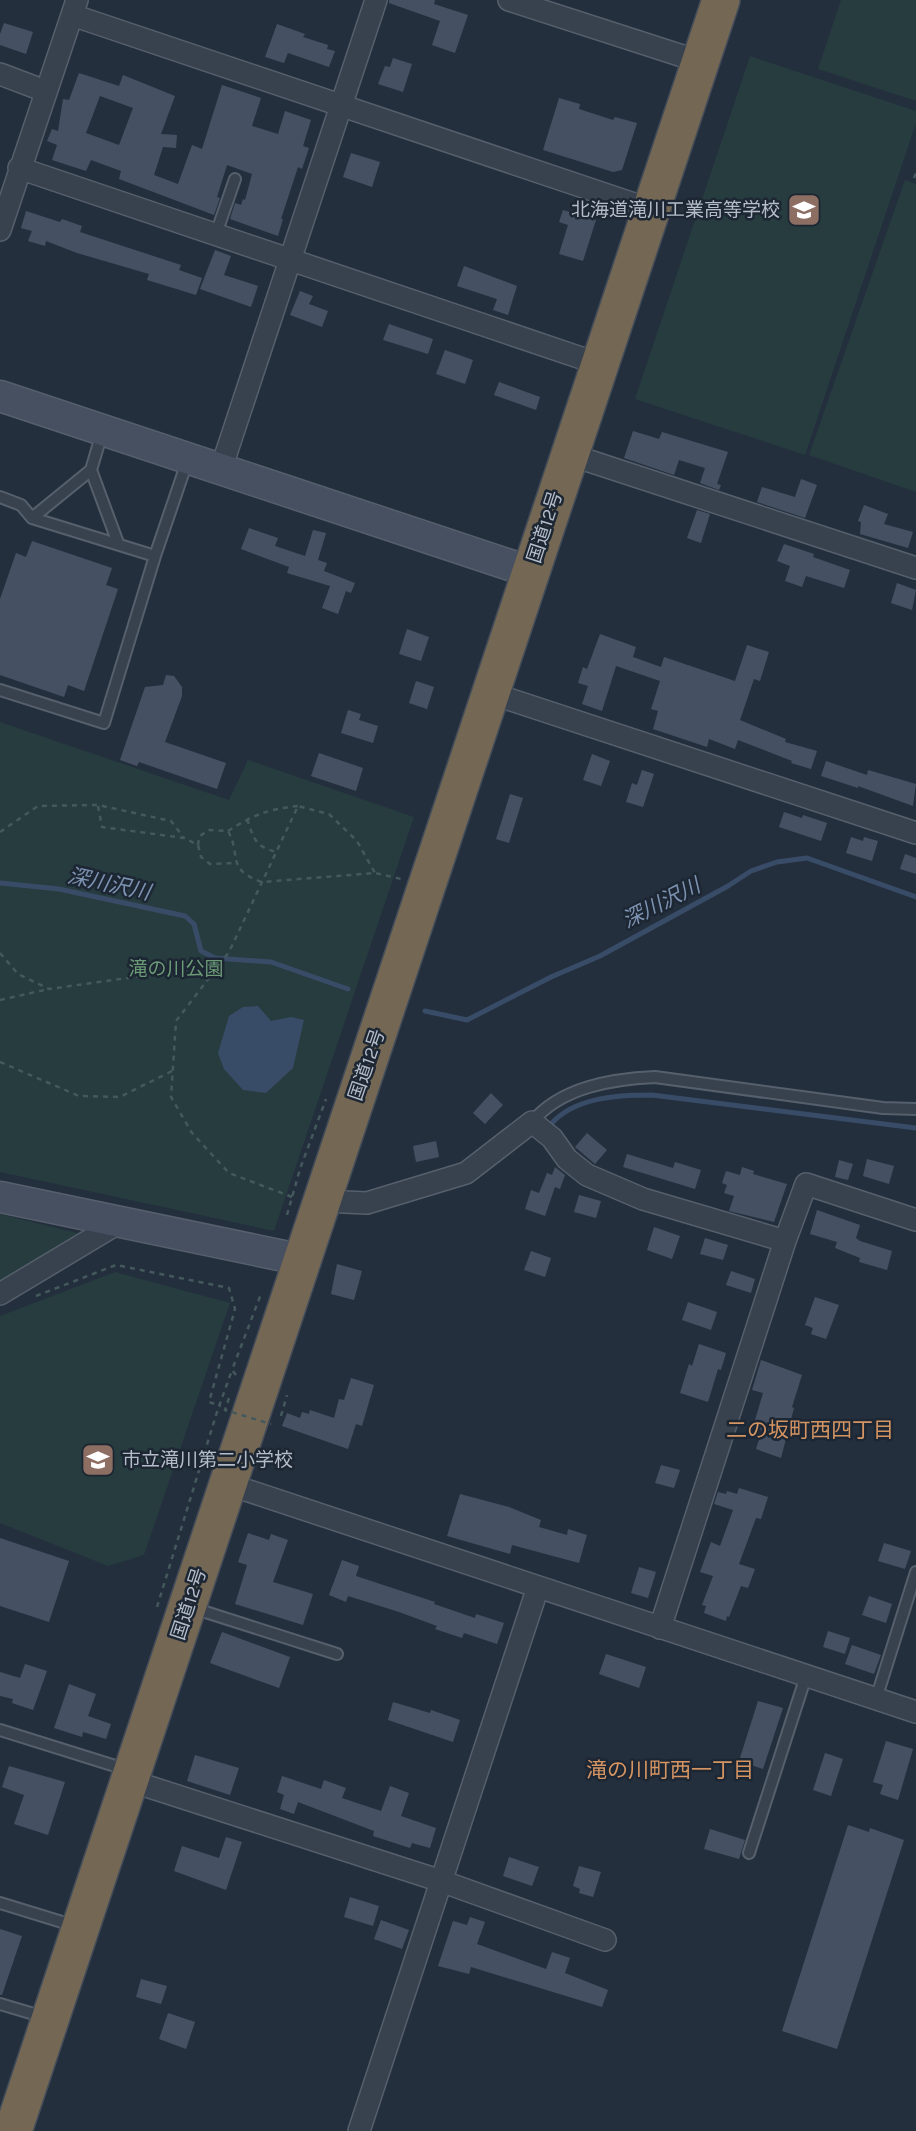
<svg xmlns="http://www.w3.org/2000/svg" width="916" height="2131" viewBox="0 0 916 2131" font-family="Karla,'Noto Sans JP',sans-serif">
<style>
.green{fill:#263c3f}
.water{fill:#394c67}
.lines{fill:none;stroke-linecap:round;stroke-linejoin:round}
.stream{stroke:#394c67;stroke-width:5}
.building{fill:#455162;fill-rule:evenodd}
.lane-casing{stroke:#565f6c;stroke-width:14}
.street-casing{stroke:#565f6c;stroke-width:24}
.secondary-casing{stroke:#565f6c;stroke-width:33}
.highway-casing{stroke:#434c59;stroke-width:40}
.path{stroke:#44595c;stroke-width:2.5;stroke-dasharray:5 5;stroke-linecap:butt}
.lane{stroke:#38414e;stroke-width:10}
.street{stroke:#38414e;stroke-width:21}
.secondary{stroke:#465061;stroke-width:30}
.highway{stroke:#746855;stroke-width:37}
.path-bridge{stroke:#44595c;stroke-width:2.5;stroke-dasharray:5 5;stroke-linecap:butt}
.labels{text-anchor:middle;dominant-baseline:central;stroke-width:5;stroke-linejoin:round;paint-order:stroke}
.poi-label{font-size:19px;fill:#b4bcc9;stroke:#1d2633;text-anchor:end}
.street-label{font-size:19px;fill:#b4bcc9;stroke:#1d2633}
.park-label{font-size:19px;fill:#6b9a76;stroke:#1d2633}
.water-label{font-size:21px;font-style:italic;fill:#7c92b1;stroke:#1d2633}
.neighbourhood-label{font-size:21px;fill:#d59563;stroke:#1d2633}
</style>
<rect width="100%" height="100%" fill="#242f3e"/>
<!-- green -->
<path class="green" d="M841,0H916V101L818,69Z
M750,56L916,111V123L805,455L635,399Z
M905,180L916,184V492L809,455Z
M0,722L229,800L248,760L414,817L274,1231L0,1172Z
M0,1214L81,1234L0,1280Z
M115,1272L230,1303L144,1555L108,1566L0,1523V1316Z"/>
<!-- water -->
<path class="water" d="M258,1006L271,1021L291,1017L304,1020L293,1068L266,1093L243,1090L224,1069L218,1053L229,1016L243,1007Z"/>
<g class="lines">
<!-- stream -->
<path class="stream" d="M0,883L59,889L185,916L194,924L201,951L215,958L271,962L348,989
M425,1011L467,1020L551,977L600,956L728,886L751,871L777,862L807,858L916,897
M551,1124C575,1097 618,1095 652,1095L916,1128"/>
</g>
<!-- building -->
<path class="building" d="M389,0H435L434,4L468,15L455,53L432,45L440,21L389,3Z
M4,23L33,32L26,54L0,45V34Z
M277,24L305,34L303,37L328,45L327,49L335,51L329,67L288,53L284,63L265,57Z
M393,58L412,64L403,92L378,84L385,66L390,67Z
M79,73L119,86L123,75L175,96L161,134L177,135L176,148L163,147L154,175L178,184L192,145L202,149L222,85L261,98L252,126L278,134L285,111L311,120L303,146L309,148L302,169L298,167L281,219H283L278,236L230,219L235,203L241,205L243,199L245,200L252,174L227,165L217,197L220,198L214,215L119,179L121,171L91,160L86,171L52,160L57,145L47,141L52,129L58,131L63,99L69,100ZM100,96L133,108L119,145L86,133Z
M559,98L580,104L579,109L613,120L615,117L637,123L622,170L613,172L543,150Z
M351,153L380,162L372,187L343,177Z
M563,210L596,220L583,261L559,254L568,225L559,222Z
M26,211L60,222L62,219L82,226L80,232L181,265L179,270L202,278L196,295L147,280L149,274L77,253L46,241L45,246L28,241L32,231L21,228Z
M215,250L231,256L224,275L258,286L251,307L200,289Z
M464,266L517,286L508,315L493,310L497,299L457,286Z
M300,291L313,296L309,304L328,311L322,327L290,315Z
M389,324L433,339L428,354L383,340Z
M445,350L473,360L465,384L436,374Z
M499,382L540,397L536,410L494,395Z
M633,431L659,439L662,432L728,452L717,484L721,485L719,490L700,483L705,468L679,460L674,475L624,458Z
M801,479L817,485L805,518L757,502L762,487L795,497Z
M864,505L888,514L884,524L913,532L908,548L860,534L861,522L858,521Z
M697,510L710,514L701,543L687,538Z
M249,528L278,538L275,546L305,556L313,530L326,533L318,560L327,563L324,571L355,583L351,593L346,591L338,614L322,608L330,586L287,573L289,567L241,549Z
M32,541L112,568L106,585L118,589L84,691L68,685L64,697L0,675V599L16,553L26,557Z
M784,544L814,554L813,557L850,570L844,588L806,576L802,587L785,581L790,566L777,561Z
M897,583L916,590L912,610L891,603Z
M407,629L429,637L421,661L399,654Z
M600,634L636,647L633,657L661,667L664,657L735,681L747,645L769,652L760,681L754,679L740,720L786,739L785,742L817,751L811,769L791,763L792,761L738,740L735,749L709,739L707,747L653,729L658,711L651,709L660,681L616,666L602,711L582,704L588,686L578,683L583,667L587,669Z
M166,675L174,676L182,687V696L165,742L226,763L217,789L139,762L137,766L120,760L145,687L163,685Z
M416,681L434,687L427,709L409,703Z
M348,710L361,714L359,720L378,726L373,743L341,733Z
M319,753L363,768L356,791L311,776Z
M592,754L610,761L601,786L583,780Z
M826,761L867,775L868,770L916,784L913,806L858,786V788L821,776Z
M642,770L654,774L643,807L626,802L632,783L637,785Z
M510,794L523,798L509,843L496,839Z
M784,812L802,818L803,815L827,823L821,841L779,827Z
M851,837L863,841L864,837L878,841L872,861L846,853Z
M905,854L916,858V874L900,869Z
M491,1093L503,1105L485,1124L473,1113Z
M587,1133L607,1150L595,1164L575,1147Z
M436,1141L439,1157L416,1162L413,1146Z
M627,1154L673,1168L675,1162L701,1170L695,1189L623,1167Z
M867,1159L894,1166L889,1184L863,1176Z
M839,1160L853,1164L848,1180L835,1177Z
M555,1167L565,1175L560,1189L555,1187L545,1216L525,1209L531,1190L539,1193L547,1173L552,1175Z
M742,1167L754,1171L753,1174L787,1184L774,1222L729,1211L734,1196L724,1193L727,1185L722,1183L726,1171L740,1175Z
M579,1195L601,1201L596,1218L574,1212Z
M817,1210L860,1225L856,1238L860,1241L892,1251L887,1270L859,1262L860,1258L835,1248L837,1242L810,1234Z
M654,1227L680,1236L672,1259L647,1250Z
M705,1238L728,1245L723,1260L700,1254Z
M531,1251L551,1258L545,1277L524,1270Z
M337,1264L362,1271L354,1300L331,1294Z
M731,1271L755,1279L751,1293L726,1285Z
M815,1297L839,1305L826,1339L811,1334L813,1328L805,1325Z
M688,1302L717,1312L711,1330L682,1320Z
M699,1344L726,1353L721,1370L718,1369L708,1402L680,1393L689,1364L692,1366Z
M761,1360L802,1375L792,1407L794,1408L781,1458L756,1449L762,1430L753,1427L763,1393L752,1390Z
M351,1378L374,1385L362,1426L356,1424L348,1449L282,1426L287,1413L300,1418L302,1412L309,1414L310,1410L334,1418L339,1399L344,1400Z
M661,1465L680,1470L674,1488L655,1483Z
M739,1488L768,1497L761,1519L756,1518L739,1564L755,1569L748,1588L741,1586L729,1617L727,1616L726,1621L704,1613L706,1606L702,1605L713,1576L700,1572L711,1542L720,1546L733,1510L714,1504L718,1492L726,1494L727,1491L737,1494Z
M460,1494L509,1507L541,1520L539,1527L567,1535L568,1529L587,1535L579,1563L512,1545L510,1554L447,1536Z
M248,1533L269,1540L271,1534L288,1540L273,1582L313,1594L303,1625L235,1604L247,1565L238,1562Z
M0,1538L69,1561L49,1622L0,1606Z
M884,1543L911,1551L905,1569L878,1561Z
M342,1560L359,1566L356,1576L435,1602L434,1604L475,1618L476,1614L504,1623L497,1644L464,1633L462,1638L435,1629L437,1626L399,1612L348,1596L346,1602L329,1595Z
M639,1567L656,1572L648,1598L631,1593Z
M869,1596L892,1604L886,1623L862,1615Z
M828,1631L850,1638L845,1654L823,1647Z
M222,1632L290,1657L279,1688L210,1663Z
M852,1645L881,1655L874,1674L845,1664Z
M606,1654L646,1667L639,1688L599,1674Z
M25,1664L47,1671L33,1710L12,1703L13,1699L0,1696V1672L20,1678Z
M69,1684L96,1694L88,1716L111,1724L106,1739L83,1732L82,1737L54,1728Z
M758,1701L783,1708L763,1769L739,1761Z
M393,1702L430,1713L431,1710L460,1720L453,1742L388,1720Z
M886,1741L913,1749L898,1800L880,1794L883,1785L873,1782Z
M825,1753L843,1759L831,1796L813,1790Z
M195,1755L239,1768L230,1795L187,1781Z
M9,1766L65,1782L48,1835L14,1824L24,1795L2,1787Z
M282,1776L321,1789L324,1780L346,1788L342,1798L381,1811L390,1786L409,1793L401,1816L436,1828L430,1848L412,1843L410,1848L373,1836L374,1831L298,1802L294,1814L280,1809L284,1795L277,1792Z
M848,1825L869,1832L870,1828L904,1840L837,2049L782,2031Z
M710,1829L745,1840L739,1859L704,1849Z
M226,1837L242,1842L226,1890L174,1871L182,1846L219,1858Z
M509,1857L539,1867L532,1886L503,1876Z
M579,1866L601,1872L593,1897L579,1893L580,1889L573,1886Z
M350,1897L379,1906L373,1926L344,1917Z
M470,1917L485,1922L477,1944L546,1969L552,1952L570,1958L565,1973L608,1990L602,2007L471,1967L469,1974L438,1966L453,1921L467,1925Z
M381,1920L409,1930L402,1949L374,1939Z
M0,1929L22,1936L2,1995H0Z
M141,1979L167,1986L161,2004L136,1997Z
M168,2013L195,2022L186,2049L159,2039Z"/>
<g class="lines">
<defs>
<path id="lane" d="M216,234L235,179
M102,433L91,470L118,543
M0,497L21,505L32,518L155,556L104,723L0,690
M32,518L91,470
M155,556L188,459
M532,1122C561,1087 612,1079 655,1077L883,1108L916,1109
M193,1608L337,1654
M876,1699L916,1572
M0,1730L128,1770
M749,1853L806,1676
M0,1903L75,1926
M0,2004L44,2017"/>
<path id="street" d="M509,0L701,62
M72,15L652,210
M0,74L45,91
M19,168L599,364
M0,230L77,0
M568,454L916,568
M221,469L376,0
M490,693L916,833
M322,1201L367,1203L466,1173L532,1122L552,1138L567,1159L587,1175L643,1199L785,1241L660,1628
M785,1241L806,1184L916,1220
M0,1294L120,1222
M228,1484L916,1712
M131,1781L441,1881L605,1940
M359,2131L538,1587"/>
<path id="secondary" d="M0,396L531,572
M0,1197L303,1260"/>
<path id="highway" d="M13,2131L721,0"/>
</defs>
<!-- lane casing -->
<use href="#lane" class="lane-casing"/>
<!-- street casing -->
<use href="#street" class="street-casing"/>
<!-- secondary casing -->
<use href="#secondary" class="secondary-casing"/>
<!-- highway casing -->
<use href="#highway" class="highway-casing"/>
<!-- path -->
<path class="path" d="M914,178L916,173
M98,806L102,827L184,838L198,845L201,857L210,864L235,863
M247,819C254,839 255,847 277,852
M228,831C253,815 268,809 298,806
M0,832L38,806L98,805L171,821L184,838
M198,845L199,837L208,830L228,831C242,856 225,869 262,882L375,873L401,879
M0,953L18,974L49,989L163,973L210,977
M0,1000L49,989
M0,1062L79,1096L120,1097L172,1071
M292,1197L229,1173L192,1133L171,1097L176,1021L229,952L298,806L329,814L357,841L375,873
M287,1215L300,1169L326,1099
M36,1296L116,1265L229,1288L235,1309L209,1402L221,1406
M236,1375L232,1370L261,1294
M281,1416L287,1395
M157,1607L217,1412L232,1370"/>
<!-- lane -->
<use href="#lane" class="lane"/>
<!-- street -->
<use href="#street" class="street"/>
<!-- secondary -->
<use href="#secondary" class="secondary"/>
<!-- highway -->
<use href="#highway" class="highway"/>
<!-- path-bridge -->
<path class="path-bridge" d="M229,1398L225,1410L271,1424"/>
</g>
<!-- icons -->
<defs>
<symbol id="school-square" viewBox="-11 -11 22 22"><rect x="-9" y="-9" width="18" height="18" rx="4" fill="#8d6e63" stroke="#1d2633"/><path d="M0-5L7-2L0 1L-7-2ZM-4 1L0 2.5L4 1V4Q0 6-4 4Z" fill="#fff"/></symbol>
</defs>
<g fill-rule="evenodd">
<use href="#school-square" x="785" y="191" width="38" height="38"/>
<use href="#school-square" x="79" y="1441" width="38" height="38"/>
</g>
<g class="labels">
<!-- poi labels -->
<g class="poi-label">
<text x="780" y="210">北海道滝川工業高等学校</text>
<text x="122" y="1460" text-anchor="start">市立滝川第二小学校</text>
</g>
<!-- street labels -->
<g class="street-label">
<text transform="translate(545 527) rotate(-72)">国道12号</text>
<text transform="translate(367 1065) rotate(-71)">国道12号</text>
<text transform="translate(189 1604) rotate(-72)">国道12号</text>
</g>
<!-- park labels -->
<g class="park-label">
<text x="176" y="969">滝の川公園</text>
</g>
<!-- water labels -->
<g class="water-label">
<text transform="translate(109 884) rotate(12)">深川沢川</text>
<text transform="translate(661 903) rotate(-27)">深川沢川</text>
</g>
<!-- neighbourhood labels -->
<g class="neighbourhood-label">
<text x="810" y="1430">二の坂町西四丁目</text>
<text x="670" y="1770">滝の川町西一丁目</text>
</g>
</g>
</svg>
